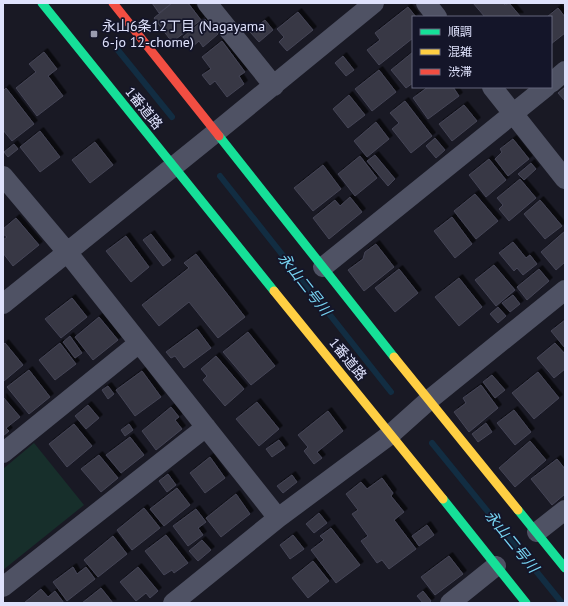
<svg xmlns="http://www.w3.org/2000/svg" width="568" height="606" viewBox="0 0 568 606" font-family="'PT Sans','Noto Sans JP',sans-serif">
<style>
.green{fill:#172f2b}
.lines{fill:none;stroke-linecap:round;stroke-linejoin:round}
.stream{stroke:#122d42;stroke-width:6}
.building{fill:#383845;stroke:#454556;filter:url(#shadow)}
.street{stroke:#4f5264;stroke-width:20}
.fast{stroke:#16e098;stroke-width:9}
.slow{stroke:#ffcf43;stroke-width:9}
.jam{stroke:#f24e42;stroke-width:9}
.poi-dot{fill:#9a9cb0;stroke:#141529;stroke-width:1.5}
.labels{text-anchor:middle;dominant-baseline:central;stroke-width:3.5;stroke-linejoin:round;paint-order:stroke}
.poi-label{font-size:14px;fill:#dfe2fc;stroke:#141529;text-anchor:start}
.street-label{font-size:14px;fill:#dfe2fc;stroke:#141529}
.water-label{font-size:15px;font-style:italic;fill:#77d4f2;stroke:#141529}
</style>
<defs>
<filter id="shadow"><feDropShadow dx="3.5" dy="-3.5" stdDeviation="0" flood-color="#0009"/></filter>
</defs>
<rect width="100%" height="100%" fill="#191924"/>
<!-- green -->
<path class="green" d="M34,443L84,505L3,570V469Z"/>
<g class="lines">
<!-- stream -->
<path class="stream" d="M117,49L172,117
M220,176L391,392
M432,443L562,603"/>
</g>
<!-- building -->
<path class="building" d="M152,3H172L159,13Z
M172,3H188L201,20L172,42L154,18Z
M473,3H503L505,5L509,3L520,16L485,17Z
M408,7L416,17H413V38L379,65L367,50L380,40L375,33Z
M558,8L565,17V33L551,44V17H547Z
M298,12L313,30L287,51L279,42L284,37L277,29Z
M205,19L218,34L203,47L199,41L192,47L183,37Z
M265,20L273,30L259,42L250,32Z
M222,41L245,72L239,76L244,84L227,97L215,81L210,85L202,75L211,69L202,57Z
M44,52L57,69L48,76L63,96L37,116L16,88L36,72L29,64Z
M413,52V83L406,88L391,70Z
M343,56L354,70L346,76L335,63Z
M379,70L396,92L372,111L355,89Z
M428,87H453L459,96L428,119L413,98Z
M565,87V101L558,93Z
M6,88L34,124L12,141L3,130V91Z
M349,95L365,115L348,128L333,109Z
M405,101L432,136L411,153L392,129L399,123L390,113Z
M464,105L477,121L452,141L439,124Z
M376,122L389,139L367,157L354,141Z
M40,131L60,157L40,172L20,147Z
M435,138L445,150L436,158L426,146Z
M513,139L529,159L508,176L495,159L502,152L500,149Z
M95,142L113,165L90,183L72,160Z
M14,144L18,149L8,157L4,152Z
M375,155L395,179L388,186L367,161Z
M360,156L377,178L355,196L338,174Z
M489,159L506,180L486,197L469,175Z
M531,163L536,169L524,180L518,174Z
M323,165L341,189L313,211L294,188Z
M520,179L536,198L509,221L499,209L503,205L497,198Z
M475,194L498,221L476,239L454,211Z
M350,197L362,212L329,239L313,218L335,200L340,206Z
M540,200L562,226L545,239L524,214Z
M452,217L472,244L455,258L434,231Z
M16,218L39,245L13,266L3,253V240L7,237L3,234V229Z
M565,231V262L556,270L541,252Z
M151,234L171,260L163,266L143,240Z
M126,236L149,267L131,282L106,251Z
M513,242L526,258L530,255L537,264L523,275L517,268L514,271L499,253Z
M376,244L394,267L364,291L348,270L363,259L365,252Z
M196,254L245,317L218,338L189,302L159,326L142,305L189,268L184,263Z
M494,265L515,290L496,306L475,280Z
M399,269L418,293L395,312L375,288Z
M539,269L549,281L527,300L517,287Z
M459,278L482,307L459,326L435,297Z
M513,295L520,304L510,312L502,303Z
M72,298L87,317L61,338L45,319Z
M498,307L506,316L498,323L490,314Z
M99,317L118,340L93,360L75,337Z
M565,320V348L551,331Z
M197,329L211,348L184,368L175,356L171,358L166,352Z
M248,332L275,366L251,385L223,352Z
M70,336L82,353L75,358L63,342Z
M5,343L23,365L4,381L3,380V345Z
M60,343L76,364L55,380L39,360Z
M555,343L565,354V369L554,378L537,358Z
M216,356L244,389L225,406L203,380L207,376L201,369Z
M29,370L50,397L29,414L7,387Z
M142,371L161,397L135,416L116,390Z
M538,372L559,398L534,419L512,393Z
M492,375L505,390L495,398L483,382Z
M481,385L498,408L469,432L454,412L466,403L463,398Z
M108,386L114,394L108,399L102,390Z
M3,397L20,417L6,428L9,431L3,436Z
M257,402L279,429L259,446L236,419Z
M88,405L99,418L86,429L75,416Z
M171,407L179,417L175,420L182,429L156,450L142,431Z
M514,410L531,432L515,445L497,423Z
M328,411L343,431L317,452L322,458L314,464L304,451L308,447L298,435Z
M486,423L492,432L478,442L472,434Z
M74,424L92,446L67,467L49,444Z
M129,424L133,430L125,436L121,430Z
M130,437L144,455L121,473L106,455Z
M279,440L285,448L272,457L266,449Z
M530,441L546,460L515,487L499,468Z
M99,455L118,478L101,492L81,469Z
M210,457L225,478L205,493L190,473Z
M557,459L565,469V494L552,505L531,479Z
M168,474L176,485L167,492L159,481Z
M292,475L297,482L283,493L277,486Z
M382,478L393,493L391,496L404,512L394,520L416,549L389,569L382,560L377,563L361,541L368,536L352,514L358,510L346,494L361,482L367,489Z
M177,488L190,505L164,526L150,509Z
M236,494L250,514L221,537L206,518Z
M144,508L160,528L132,550L117,530Z
M196,509L206,522L198,528L203,535L188,546L173,526Z
M319,513L327,523L314,533L306,524Z
M427,525L434,535L419,546L412,536Z
M331,528L360,565L336,583L311,550L324,540L320,536Z
M166,535L188,563L174,573L172,570L164,575L145,551Z
M293,535L304,549L290,559L280,545Z
M113,536L127,554L98,577L84,560Z
M202,540L211,550L198,561L189,551Z
M449,556L463,574L435,595L421,577Z
M313,561L329,581L308,598L292,578Z
M73,567L77,574L86,567L95,579L67,601L53,582Z
M138,567L158,591L150,598L146,593L136,601L120,582Z
M101,588L113,603H82Z
M41,589L48,597L55,591L64,603H24Z
M423,591L431,601L429,603H423L417,596Z"/>
<g class="lines">
<!-- street -->
<path class="street" d="M207,3L274,86
M426,3L437,17
M551,83L565,71
M492,87L565,179
M3,176L67,252L278,518
M323,267L546,87
M3,304L215,133L374,3
M3,453L139,343
M537,532L565,510
M3,587L206,427
M173,603L278,518L391,434L429,400L565,290
M450,603L496,566"/>
<!-- fast -->
<path class="fast" d="M42,3L274,291
M219,136L394,357
M443,499L526,603
M518,510L565,568"/>
<!-- slow -->
<path class="slow" d="M274,291L443,499
M394,357L518,510"/>
<!-- jam -->
<path class="jam" d="M113,3L219,136"/>
</g>
<!-- markers -->
<rect class="poi-dot" x="90" y="30" width="8" height="8" rx="2"/>
<g class="labels">
<!-- poi labels -->
<g class="poi-label">
<text x="102" y="26">永山6条12丁目 (Nagayama<tspan x="102" dy="16">6-jo 12-chome)</tspan></text>
</g>
<!-- street labels -->
<g class="street-label">
<text transform="translate(144 108) rotate(51)">1番道路</text>
<text transform="translate(348 359) rotate(51)">1番道路</text>
</g>
<!-- water labels -->
<g class="water-label">
<text transform="translate(305 284) rotate(52)">永山二号川</text>
<text transform="translate(512 541) rotate(51)">永山二号川</text>
</g>
</g>
<!-- border -->
<rect width="568" height="606" fill="none" stroke="#dfe2fc" stroke-width="8"/>
<!-- legend -->
<rect x="412" y="16" width="140" height="72" fill="#141529" stroke="#65677d"/>
<rect x="420" y="29" width="20" height="6" fill="#16e098" stroke="#65677d"/>
<text x="448" y="36" font-size="12" fill="#dfe2fc">順調</text>
<rect x="420" y="49" width="20" height="6" fill="#ffcf43" stroke="#65677d"/>
<text x="448" y="56" font-size="12" fill="#dfe2fc">混雑</text>
<rect x="420" y="69" width="20" height="6" fill="#f24e42" stroke="#65677d"/>
<text x="448" y="76" font-size="12" fill="#dfe2fc">渋滞</text>
</svg>
